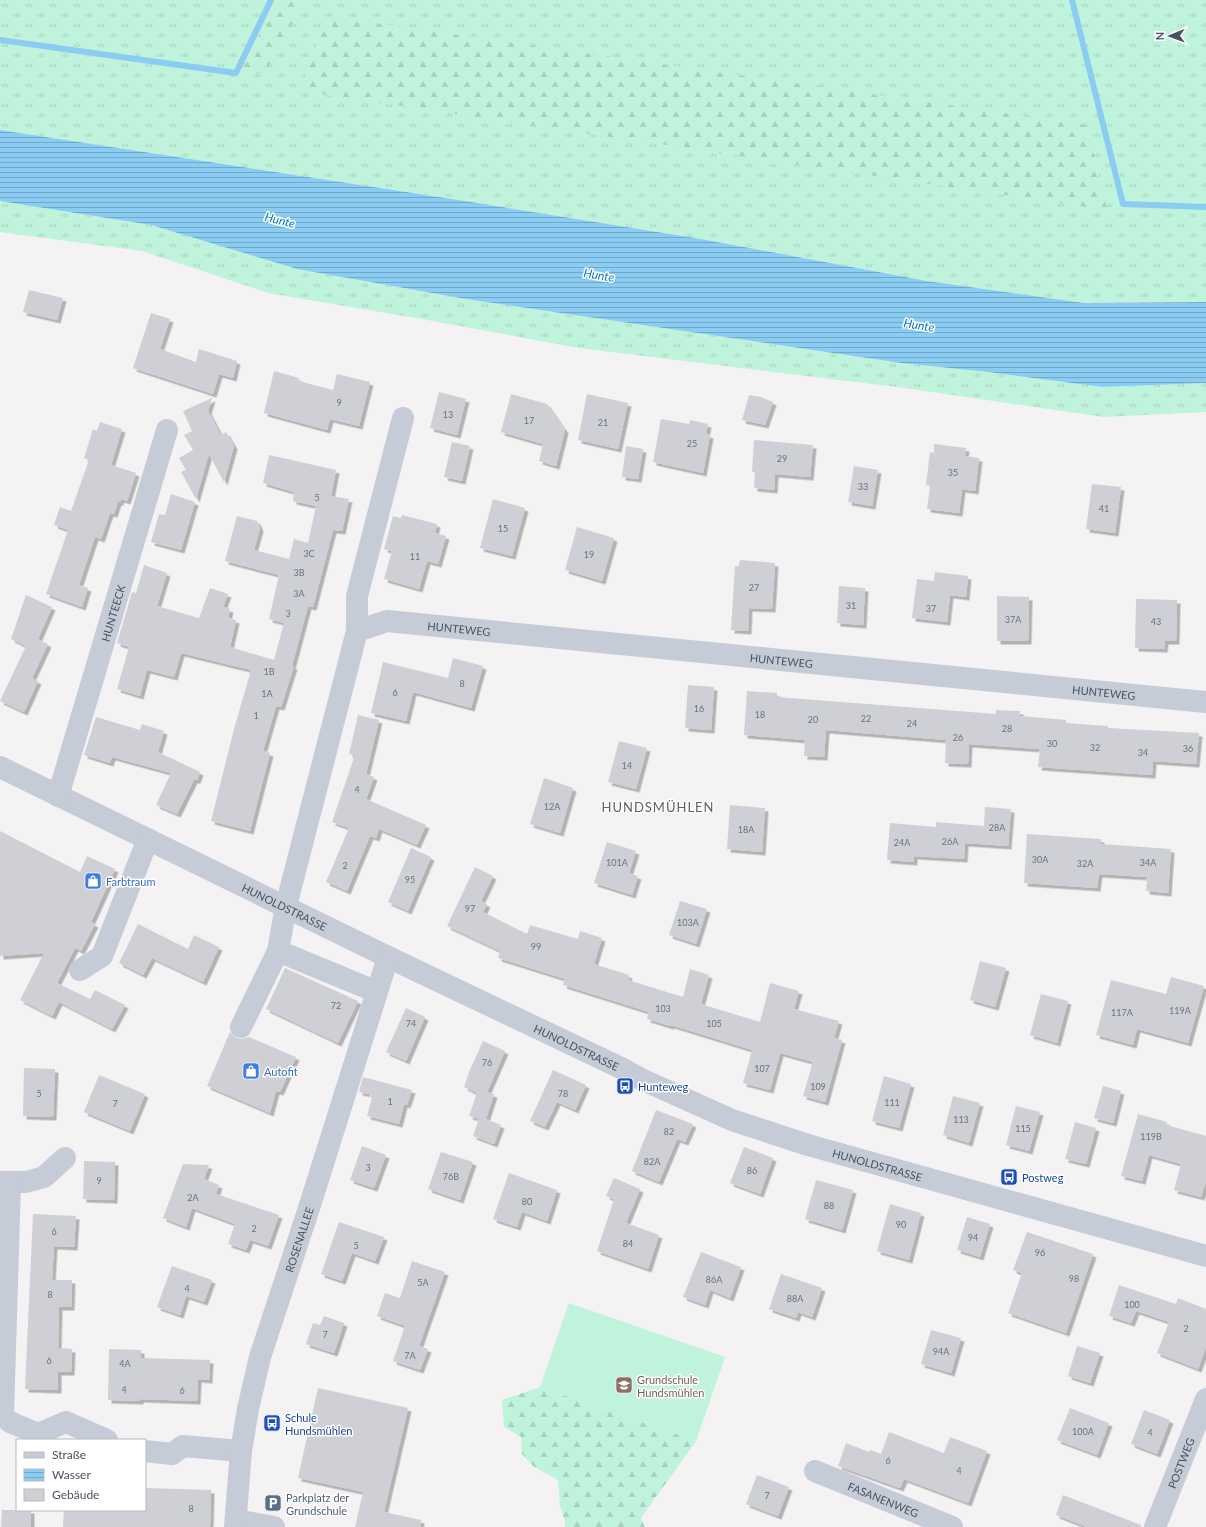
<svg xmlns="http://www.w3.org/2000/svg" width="1206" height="1527" viewBox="0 0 1206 1527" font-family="Lato,sans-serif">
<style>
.grass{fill:url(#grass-tufts)}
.forest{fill:url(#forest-firs)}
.pitch{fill:#bff3db}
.water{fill:url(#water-rules)}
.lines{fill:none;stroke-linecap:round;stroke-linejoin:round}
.stream{stroke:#8accf2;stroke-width:6}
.building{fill:#ced0d6;filter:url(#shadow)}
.minor{stroke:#c5ccd7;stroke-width:22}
.labels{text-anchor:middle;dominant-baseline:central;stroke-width:3;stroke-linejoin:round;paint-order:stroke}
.number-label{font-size:9px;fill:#6a717e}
.street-label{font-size:11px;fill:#485161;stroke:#fff}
.shop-label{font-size:11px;fill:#366cbe;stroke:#fff;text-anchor:start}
.transit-label{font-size:11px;fill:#164399;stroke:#fff;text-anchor:start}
.education-label{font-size:11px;fill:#785e54;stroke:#fff;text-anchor:start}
.service-label{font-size:11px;fill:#4e5e75;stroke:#fff;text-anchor:start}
.water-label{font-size:12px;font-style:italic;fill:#0377b9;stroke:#fff}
.quarter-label{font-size:13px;letter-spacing:1px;fill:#5e6067;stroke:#fff}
</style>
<defs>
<pattern id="grass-tufts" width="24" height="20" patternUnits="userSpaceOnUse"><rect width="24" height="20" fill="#bff3db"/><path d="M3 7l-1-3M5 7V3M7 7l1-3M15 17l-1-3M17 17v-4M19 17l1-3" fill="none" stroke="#a6d2be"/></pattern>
<pattern id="forest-firs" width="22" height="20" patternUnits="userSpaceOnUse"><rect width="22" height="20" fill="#bff3db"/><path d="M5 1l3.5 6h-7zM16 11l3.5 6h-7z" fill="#a6d2be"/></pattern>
<pattern id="water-rules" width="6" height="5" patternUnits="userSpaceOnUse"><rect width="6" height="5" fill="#8accf2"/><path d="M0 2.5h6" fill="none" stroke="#73a8c7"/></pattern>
<filter id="shadow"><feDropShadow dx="3.5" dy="3.5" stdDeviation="0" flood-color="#0004"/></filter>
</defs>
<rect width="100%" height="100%" fill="#f4f2f2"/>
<!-- grass -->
<path class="grass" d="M0,0H1206V302L1084,303L927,281L701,239L465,201L0,130Z
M0,201L151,225L297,269L467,299L901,363L988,372L1102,387L1206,383V412L1104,417L897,387L579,348L422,319L268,293L142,251L0,232Z"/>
<!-- forest -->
<path class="forest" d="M279,0H305L267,70L238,79Z
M327,16L1087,125L1107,210L299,91Z
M540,1387L696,1441L641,1518L645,1527H565V1521L560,1506L558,1480L533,1466L522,1454L521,1437L504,1427L502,1400Z"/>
<!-- pitch -->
<path class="pitch" d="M569,1303L725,1357L696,1441L540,1387Z"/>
<!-- water -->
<path class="water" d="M0,130L465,201L701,239L927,281L1084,303L1206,302V383L1102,387L988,372L901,363L466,299L297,269L151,225L0,201Z"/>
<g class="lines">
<!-- stream -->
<path class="stream" d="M1072,0L1123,204L1206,207
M0,40L236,73L271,0"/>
</g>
<!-- building -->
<path class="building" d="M29,290L63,298L57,320L23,312Z
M151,313L170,319L160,349L196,362L199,349L237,361L233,378L219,374L213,394L133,368Z
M274,371L299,378L298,381L333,390L337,374L370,382L359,426L330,419L327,430L264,413Z
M439,392L466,399L457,435L430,428Z
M511,394L547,404L565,430L556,466L539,461L543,444L501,432Z
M587,394L628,403L618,449L578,440Z
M749,395L761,397L773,402L765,425L742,420Z
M212,398L208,411L221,435L226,432L234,446L224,482L209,454L196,499L181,472L186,470L179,458L193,450L184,435L192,431L183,411Z
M661,419L689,424L690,420L708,424L706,434L710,435L703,473L653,462Z
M100,422L122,429L111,465L136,473L127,501L121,499L120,502H118L114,514L110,513L101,539L95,537L79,585L88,588L82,607L46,594L68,530L54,525L60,507L71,511L89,460L84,458L93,429L97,431Z
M754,440L813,445L810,477L775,474L774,490L754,488L755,472H752Z
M452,442L470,446L462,481L444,477Z
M934,444L966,448L965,456L979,458L975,491L962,489L959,513L927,509L930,486L926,485L930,452L934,453Z
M626,446L643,449L638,479L622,477Z
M269,455L336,470L331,496L349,499L342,531L333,530L313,607L308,606L292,666H294L281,707L276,706L263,751L270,753L250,831L211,821L234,729L251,670L181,653L174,677L147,670L140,696L117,689L129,647L117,643L132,592L136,593L144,565L167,573L157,606L199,618L210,588L228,594L223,607L230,609L228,618L236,620L230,647L274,660L284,623L269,619L279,575L225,561L237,516L257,521L260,528L254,550L289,559L294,539L308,543L316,506L293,501L294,492L263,483Z
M854,466L878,470L872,506L848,502Z
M1092,484L1121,487L1115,533L1086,529Z
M171,494L195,502L181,550L151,542L159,514L165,515Z
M493,499L525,508L512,556L480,548Z
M402,515L437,524L435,533L446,536L438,564L427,561L419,589L384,579L392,551L384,549L393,516L401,518Z
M577,527L614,538L602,581L565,570Z
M740,560L775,563L772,609L749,608L748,631L731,630L735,566H739Z
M935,572L968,576L966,597L950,595L947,622L912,618L917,579L934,581Z
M839,586L865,588L863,625L837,623Z
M26,595L52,607L38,639L48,644L32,678L38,681L24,712L0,701L26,646L11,639Z
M997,596L1029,597L1028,641H997Z
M1136,599L1177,600L1176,641H1165L1164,649L1135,648Z
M453,658L483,666L471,708L413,692L406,721L371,713L383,662L448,678Z
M688,685L714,687L711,730L685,728Z
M747,691L777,693V697L996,714V710L1020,711V716L1066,720V723L1108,726V728L1199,733L1196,764L1153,761L1152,775L1038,767L1040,749L969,744L968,764L945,763L946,740L826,730L824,757L804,756L805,740L744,735Z
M358,715L379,720L366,774L374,777L366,799L426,825L417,845L379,829L376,838L370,836L347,891L326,882L349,828L332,822L355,755L349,754Z
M96,717L140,730L142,724L164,731L158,752L200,772L197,780H194L177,814L156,805L171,773L112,757L110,763L84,755Z
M619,741L647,748L636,789L608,782Z
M544,778L573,788L560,833L530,824Z
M730,805L765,808L762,852L727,849Z
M985,807L1011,809L1008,846L965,843L964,859L914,856V862L887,860L890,823L936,827V822L984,826Z
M0,831L80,872L87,856L115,869L91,922L95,924L81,951L75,948L57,983L90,999L95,990L125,1005L112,1029L59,1002L52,1016L20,1000L44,953L0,956Z
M1027,834L1101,839V844L1171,849L1168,893L1146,891L1147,877L1099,874L1097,888L1024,883Z
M607,842L636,851L629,873L638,876L632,895L594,883Z
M411,848L431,857L408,911L388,902Z
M475,867L493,876L481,901L487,904L483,912L527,934L530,925L578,939L580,931L602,938L594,964L629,975L628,980L683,997L690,969L709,975L701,1004L760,1022L770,983L799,991L794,1009L839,1021L834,1038L842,1040L825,1102L803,1096L813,1062L780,1053L770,1090L743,1083L752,1050L671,1025L670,1026L647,1019L649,1012L563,985L565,979L498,958L500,951L447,926Z
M680,901L707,909L696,944L669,935Z
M138,924L188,949L194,935L219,947L203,982L152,958L143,975L119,963Z
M980,961L1006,968L995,1007L970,1000Z
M285,968L358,1001L338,1043L266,1009Z
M1171,977L1204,986L1188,1043L1137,1029L1133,1045L1096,1035L1111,980L1166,994Z
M1041,994L1068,1001L1057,1043L1030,1035Z
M406,1008L425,1017L406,1061L386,1052Z
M230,1032L236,1038L242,1039L249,1037L296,1057L280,1092L276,1091L270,1113L207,1086Z
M483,1041L505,1051L487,1092L494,1094L486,1119L501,1125L494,1144L473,1136L479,1119L469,1116L477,1093L464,1087L469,1072Z
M24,1068L55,1069L53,1117L23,1116Z
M553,1070L586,1085L575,1110L557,1102L545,1127L530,1121Z
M99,1075L145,1094L130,1131L84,1112Z
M884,1076L911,1084L899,1128L872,1121Z
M363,1077L412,1090L407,1105L404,1104L399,1124L367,1116L372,1097L369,1096V1094L359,1092Z
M1103,1086L1121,1091L1113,1123L1094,1118Z
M953,1096L980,1103L969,1143L943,1135Z
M1016,1106L1040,1112L1029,1151L1006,1145Z
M656,1110L693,1124L685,1142L677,1139L659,1182L632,1171Z
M1138,1114L1167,1122L1166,1125L1206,1136V1181L1201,1197L1174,1190L1181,1164L1149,1155L1142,1181L1121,1176Z
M1075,1122L1096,1128L1086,1164L1065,1159Z
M362,1146L386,1155L374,1188L350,1180Z
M744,1147L773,1158L760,1194L730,1183Z
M441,1152L473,1162L460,1200L428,1189Z
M84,1161L115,1162L114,1200L83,1199Z
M183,1164L209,1165L204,1179L219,1185L216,1194L279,1215L268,1246L250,1240L246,1250L228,1244L235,1224L192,1208L186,1227L163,1218Z
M509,1173L557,1190L547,1221L522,1212L517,1227L493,1219Z
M614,1178L640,1189L626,1223L659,1235L648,1269L597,1251L614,1199L606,1196Z
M816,1180L853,1190L842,1230L805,1219Z
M890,1204L921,1213L909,1260L877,1251Z
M33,1214L76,1216L74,1247L54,1246L52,1280H72L71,1307H59L58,1348L72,1349L71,1372H58V1390L25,1389Z
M967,1217L990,1224L980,1257L957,1250Z
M339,1222L384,1237L375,1261L352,1253L342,1281L321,1274Z
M1027,1232L1093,1254L1066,1333L1008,1313L1022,1273L1013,1270Z
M701,1252L741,1267L730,1298L710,1290L705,1305L683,1297Z
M412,1261L445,1272L419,1346L428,1349L420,1370L393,1361L405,1326L377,1316L385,1293L400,1298Z
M172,1266L212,1280L204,1302L186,1296L180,1315L157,1307Z
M781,1274L822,1288L812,1317L798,1312L796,1318L769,1309Z
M1119,1285L1176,1304L1178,1298L1206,1309V1347L1198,1369L1157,1353L1169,1322L1136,1311L1131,1323L1109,1316Z
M324,1316L344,1323L334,1353L306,1344L313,1323L320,1325Z
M931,1330L961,1338L951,1373L921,1364Z
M1077,1346L1100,1353L1090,1383L1068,1376Z
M109,1349L141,1350V1358L210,1360L209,1380L198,1379L197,1401L140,1399V1401L108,1400Z
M318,1388L408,1408L384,1512L421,1520L420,1527H355L363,1492L298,1478Z
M1070,1408L1109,1423L1097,1455L1057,1440Z
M1144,1410L1170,1420L1157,1454L1131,1444Z
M889,1432L944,1453L950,1437L987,1451L968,1503L904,1479L900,1488L838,1466L846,1443L869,1452L870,1450L881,1454Z
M757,1475L789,1487L778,1516L746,1504Z
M145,1488L211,1490L210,1527H63L64,1510H145Z
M1063,1495L1141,1525V1527H1087L1056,1515Z
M2,1510H31V1527H1Z"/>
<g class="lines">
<!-- minor -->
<g class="minor">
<path id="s1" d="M357,631L387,621L1206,702"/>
<path id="s2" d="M0,767L388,957L621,1068L641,1079L732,1120L808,1145L1206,1256"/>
<path id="s3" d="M58,796L167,430"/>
<path d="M278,951L377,992"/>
<path d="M80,970L102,956L148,839"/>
<path d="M241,1027L278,951L286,906L357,631V596L403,418"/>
<path d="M0,1182H26L44,1177L65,1158"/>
<path d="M10,1182L3,1416L10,1422L38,1434L66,1422L107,1440"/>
<path d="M145,1451L172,1454L183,1446L241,1451"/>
<path id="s4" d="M815,1471L952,1527"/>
<path d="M236,1520L274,1527"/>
<path id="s5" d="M235,1527L241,1451L248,1409L260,1357L310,1205L388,957"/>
<path id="s6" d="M1155,1527L1206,1399"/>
</g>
</g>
<!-- icons -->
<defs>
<symbol id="shop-square" viewBox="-11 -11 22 22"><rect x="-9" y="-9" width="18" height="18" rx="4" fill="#3f7fe0" stroke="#fff"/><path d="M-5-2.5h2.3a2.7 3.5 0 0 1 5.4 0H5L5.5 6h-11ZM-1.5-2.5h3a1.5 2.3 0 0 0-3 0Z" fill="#fff"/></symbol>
<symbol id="bus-square" viewBox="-11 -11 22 22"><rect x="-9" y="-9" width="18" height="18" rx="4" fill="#1a4fb4" stroke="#fff"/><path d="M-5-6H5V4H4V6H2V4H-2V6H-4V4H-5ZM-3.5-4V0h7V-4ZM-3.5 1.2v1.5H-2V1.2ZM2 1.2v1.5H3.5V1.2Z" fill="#fff"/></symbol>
<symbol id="school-square" viewBox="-11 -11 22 22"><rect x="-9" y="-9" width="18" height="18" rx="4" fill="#8d6e63" stroke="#fff"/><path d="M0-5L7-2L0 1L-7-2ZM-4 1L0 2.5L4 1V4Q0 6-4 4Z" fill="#fff"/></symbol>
<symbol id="parking-square" viewBox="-11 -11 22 22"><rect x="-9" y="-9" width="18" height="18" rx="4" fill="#5c6f8a" stroke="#fff"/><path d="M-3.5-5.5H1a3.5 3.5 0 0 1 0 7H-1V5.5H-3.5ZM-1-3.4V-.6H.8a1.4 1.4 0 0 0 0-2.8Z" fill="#fff"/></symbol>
</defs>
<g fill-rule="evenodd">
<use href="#shop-square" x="83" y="871" width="20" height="20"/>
<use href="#shop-square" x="241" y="1061" width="20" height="20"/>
<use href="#bus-square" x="615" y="1076" width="20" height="20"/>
<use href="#bus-square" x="999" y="1167" width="20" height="20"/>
<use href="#school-square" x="614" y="1375" width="20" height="20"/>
<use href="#bus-square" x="262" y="1413" width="20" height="20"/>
<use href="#parking-square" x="263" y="1493" width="20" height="20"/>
</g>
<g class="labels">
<!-- number labels -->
<g class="number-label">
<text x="339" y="402">9</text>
<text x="448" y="414">13</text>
<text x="529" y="420">17</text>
<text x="603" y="422">21</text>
<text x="692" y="443">25</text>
<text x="782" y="458">29</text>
<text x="953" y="472">35</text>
<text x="863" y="486">33</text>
<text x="317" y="497">5</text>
<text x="1104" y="508">41</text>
<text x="503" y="528">15</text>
<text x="309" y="553">3C</text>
<text x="589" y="554">19</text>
<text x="415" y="556">11</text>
<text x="299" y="572">3B</text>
<text x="754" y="587">27</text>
<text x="299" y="593">3A</text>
<text x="851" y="605">31</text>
<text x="931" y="608">37</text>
<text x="288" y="613">3</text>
<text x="1013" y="619">37A</text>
<text x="1156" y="621">43</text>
<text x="269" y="671">1B</text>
<text x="462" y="683">8</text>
<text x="395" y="692">6</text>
<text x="267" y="693">1A</text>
<text x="699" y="708">16</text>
<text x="760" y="714">18</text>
<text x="256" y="715">1</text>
<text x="866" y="718">22</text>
<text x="813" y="719">20</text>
<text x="912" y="723">24</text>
<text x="1007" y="728">28</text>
<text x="958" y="737">26</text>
<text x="1052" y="743">30</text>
<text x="1095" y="747">32</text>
<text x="1188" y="748">36</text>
<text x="1143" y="752">34</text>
<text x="627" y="765">14</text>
<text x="357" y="789">4</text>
<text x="552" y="806">12A</text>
<text x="997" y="827">28A</text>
<text x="746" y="829">18A</text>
<text x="950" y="841">26A</text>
<text x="902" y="842">24A</text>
<text x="1040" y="859">30A</text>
<text x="617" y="862">101A</text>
<text x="1148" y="862">34A</text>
<text x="1085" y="863">32A</text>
<text x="345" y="865">2</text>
<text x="410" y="879">95</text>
<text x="470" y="908">97</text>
<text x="688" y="922">103A</text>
<text x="536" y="946">99</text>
<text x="336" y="1005">72</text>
<text x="663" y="1008">103</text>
<text x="1180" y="1010">119A</text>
<text x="1122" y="1012">117A</text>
<text x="411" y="1023">74</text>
<text x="714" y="1023">105</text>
<text x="487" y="1062">76</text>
<text x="762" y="1068">107</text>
<text x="818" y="1086">109</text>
<text x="39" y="1093">5</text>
<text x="563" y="1093">78</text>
<text x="390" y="1101">1</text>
<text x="892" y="1102">111</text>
<text x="115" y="1103">7</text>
<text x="961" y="1119">113</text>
<text x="1023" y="1128">115</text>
<text x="669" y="1131">82</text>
<text x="1151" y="1136">119B</text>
<text x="652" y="1161">82A</text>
<text x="368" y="1167">3</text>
<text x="752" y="1170">86</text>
<text x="451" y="1176">76B</text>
<text x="99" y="1180">9</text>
<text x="193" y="1197">2A</text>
<text x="527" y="1201">80</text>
<text x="829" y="1205">88</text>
<text x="901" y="1224">90</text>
<text x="254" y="1228">2</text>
<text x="54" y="1231">6</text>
<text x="973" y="1237">94</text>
<text x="628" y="1243">84</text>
<text x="356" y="1245">5</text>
<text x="1040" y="1252">96</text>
<text x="1074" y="1278">98</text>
<text x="714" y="1279">86A</text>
<text x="423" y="1282">5A</text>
<text x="187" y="1288">4</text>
<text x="50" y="1294">8</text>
<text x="795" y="1298">88A</text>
<text x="1132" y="1304">100</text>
<text x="1186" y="1328">2</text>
<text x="325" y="1334">7</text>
<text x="941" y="1351">94A</text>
<text x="410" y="1355">7A</text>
<text x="49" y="1360">6</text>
<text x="125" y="1363">4A</text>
<text x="124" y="1389">4</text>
<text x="182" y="1390">6</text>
<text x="1083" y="1431">100A</text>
<text x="1150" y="1432">4</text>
<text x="888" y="1460">6</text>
<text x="959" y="1470">4</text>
<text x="767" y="1495">7</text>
<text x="191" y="1508">8</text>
</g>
<!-- street labels -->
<g class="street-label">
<text stroke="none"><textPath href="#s3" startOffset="191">HUNTEECK</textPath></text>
<text stroke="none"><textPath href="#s1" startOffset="104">HUNTEWEG</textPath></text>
<text stroke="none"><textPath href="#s1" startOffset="428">HUNTEWEG</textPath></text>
<text stroke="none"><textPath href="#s1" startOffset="752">HUNTEWEG</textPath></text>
<text stroke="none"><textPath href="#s2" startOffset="317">HUNOLDSTRASSE</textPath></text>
<text stroke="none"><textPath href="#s2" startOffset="641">HUNOLDSTRASSE</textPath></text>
<text stroke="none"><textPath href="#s2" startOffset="965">HUNOLDSTRASSE</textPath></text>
<text stroke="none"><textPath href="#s5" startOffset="296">ROSENALLEE</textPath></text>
<text stroke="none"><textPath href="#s6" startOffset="69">POSTWEG</textPath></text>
<text stroke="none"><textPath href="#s4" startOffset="74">FASANENWEG</textPath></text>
</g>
<!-- shop labels -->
<g class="shop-label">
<text x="106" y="881">Farbtraum</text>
<text x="264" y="1071">Autofit</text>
</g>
<!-- transit labels -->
<g class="transit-label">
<text x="638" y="1086">Hunteweg</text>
<text x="1022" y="1177">Postweg</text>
<text x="285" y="1417">Schule<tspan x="285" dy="13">Hundsmühlen</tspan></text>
</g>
<!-- education labels -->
<g class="education-label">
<text x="637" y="1379">Grundschule<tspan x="637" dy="13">Hundsmühlen</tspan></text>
</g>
<!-- service labels -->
<g class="service-label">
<text x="286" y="1497">Parkplatz der<tspan x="286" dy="13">Grundschule</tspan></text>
</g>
<!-- water labels -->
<g class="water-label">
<text transform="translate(280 220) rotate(14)">Hunte</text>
<text transform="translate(599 275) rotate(9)">Hunte</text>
<text transform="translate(919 325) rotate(9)">Hunte</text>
</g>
<!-- quarter labels -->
<g class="quarter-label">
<text x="658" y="807">HUNDSMÜHLEN</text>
</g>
</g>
<!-- legend -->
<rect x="16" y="1439" width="130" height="72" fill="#ffffff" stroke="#b6b9c0"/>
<rect x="24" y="1452" width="20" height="6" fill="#c5ccd7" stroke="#b6b9c0"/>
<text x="52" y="1459" font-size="12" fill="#485161">Straße</text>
<rect x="24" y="1469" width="20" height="12" fill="url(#water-rules)" stroke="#b6b9c0"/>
<text x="52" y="1479" font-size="12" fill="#485161">Wasser</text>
<rect x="24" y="1489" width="20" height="12" fill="#ced0d6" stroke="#b6b9c0"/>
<text x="52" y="1499" font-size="12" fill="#485161">Gebäude</text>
<!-- north arrow -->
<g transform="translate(1170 36) rotate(269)" stroke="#ffffff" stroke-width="3" paint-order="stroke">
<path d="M0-3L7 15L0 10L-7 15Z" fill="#485161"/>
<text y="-6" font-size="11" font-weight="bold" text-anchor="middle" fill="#485161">N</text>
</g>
</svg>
